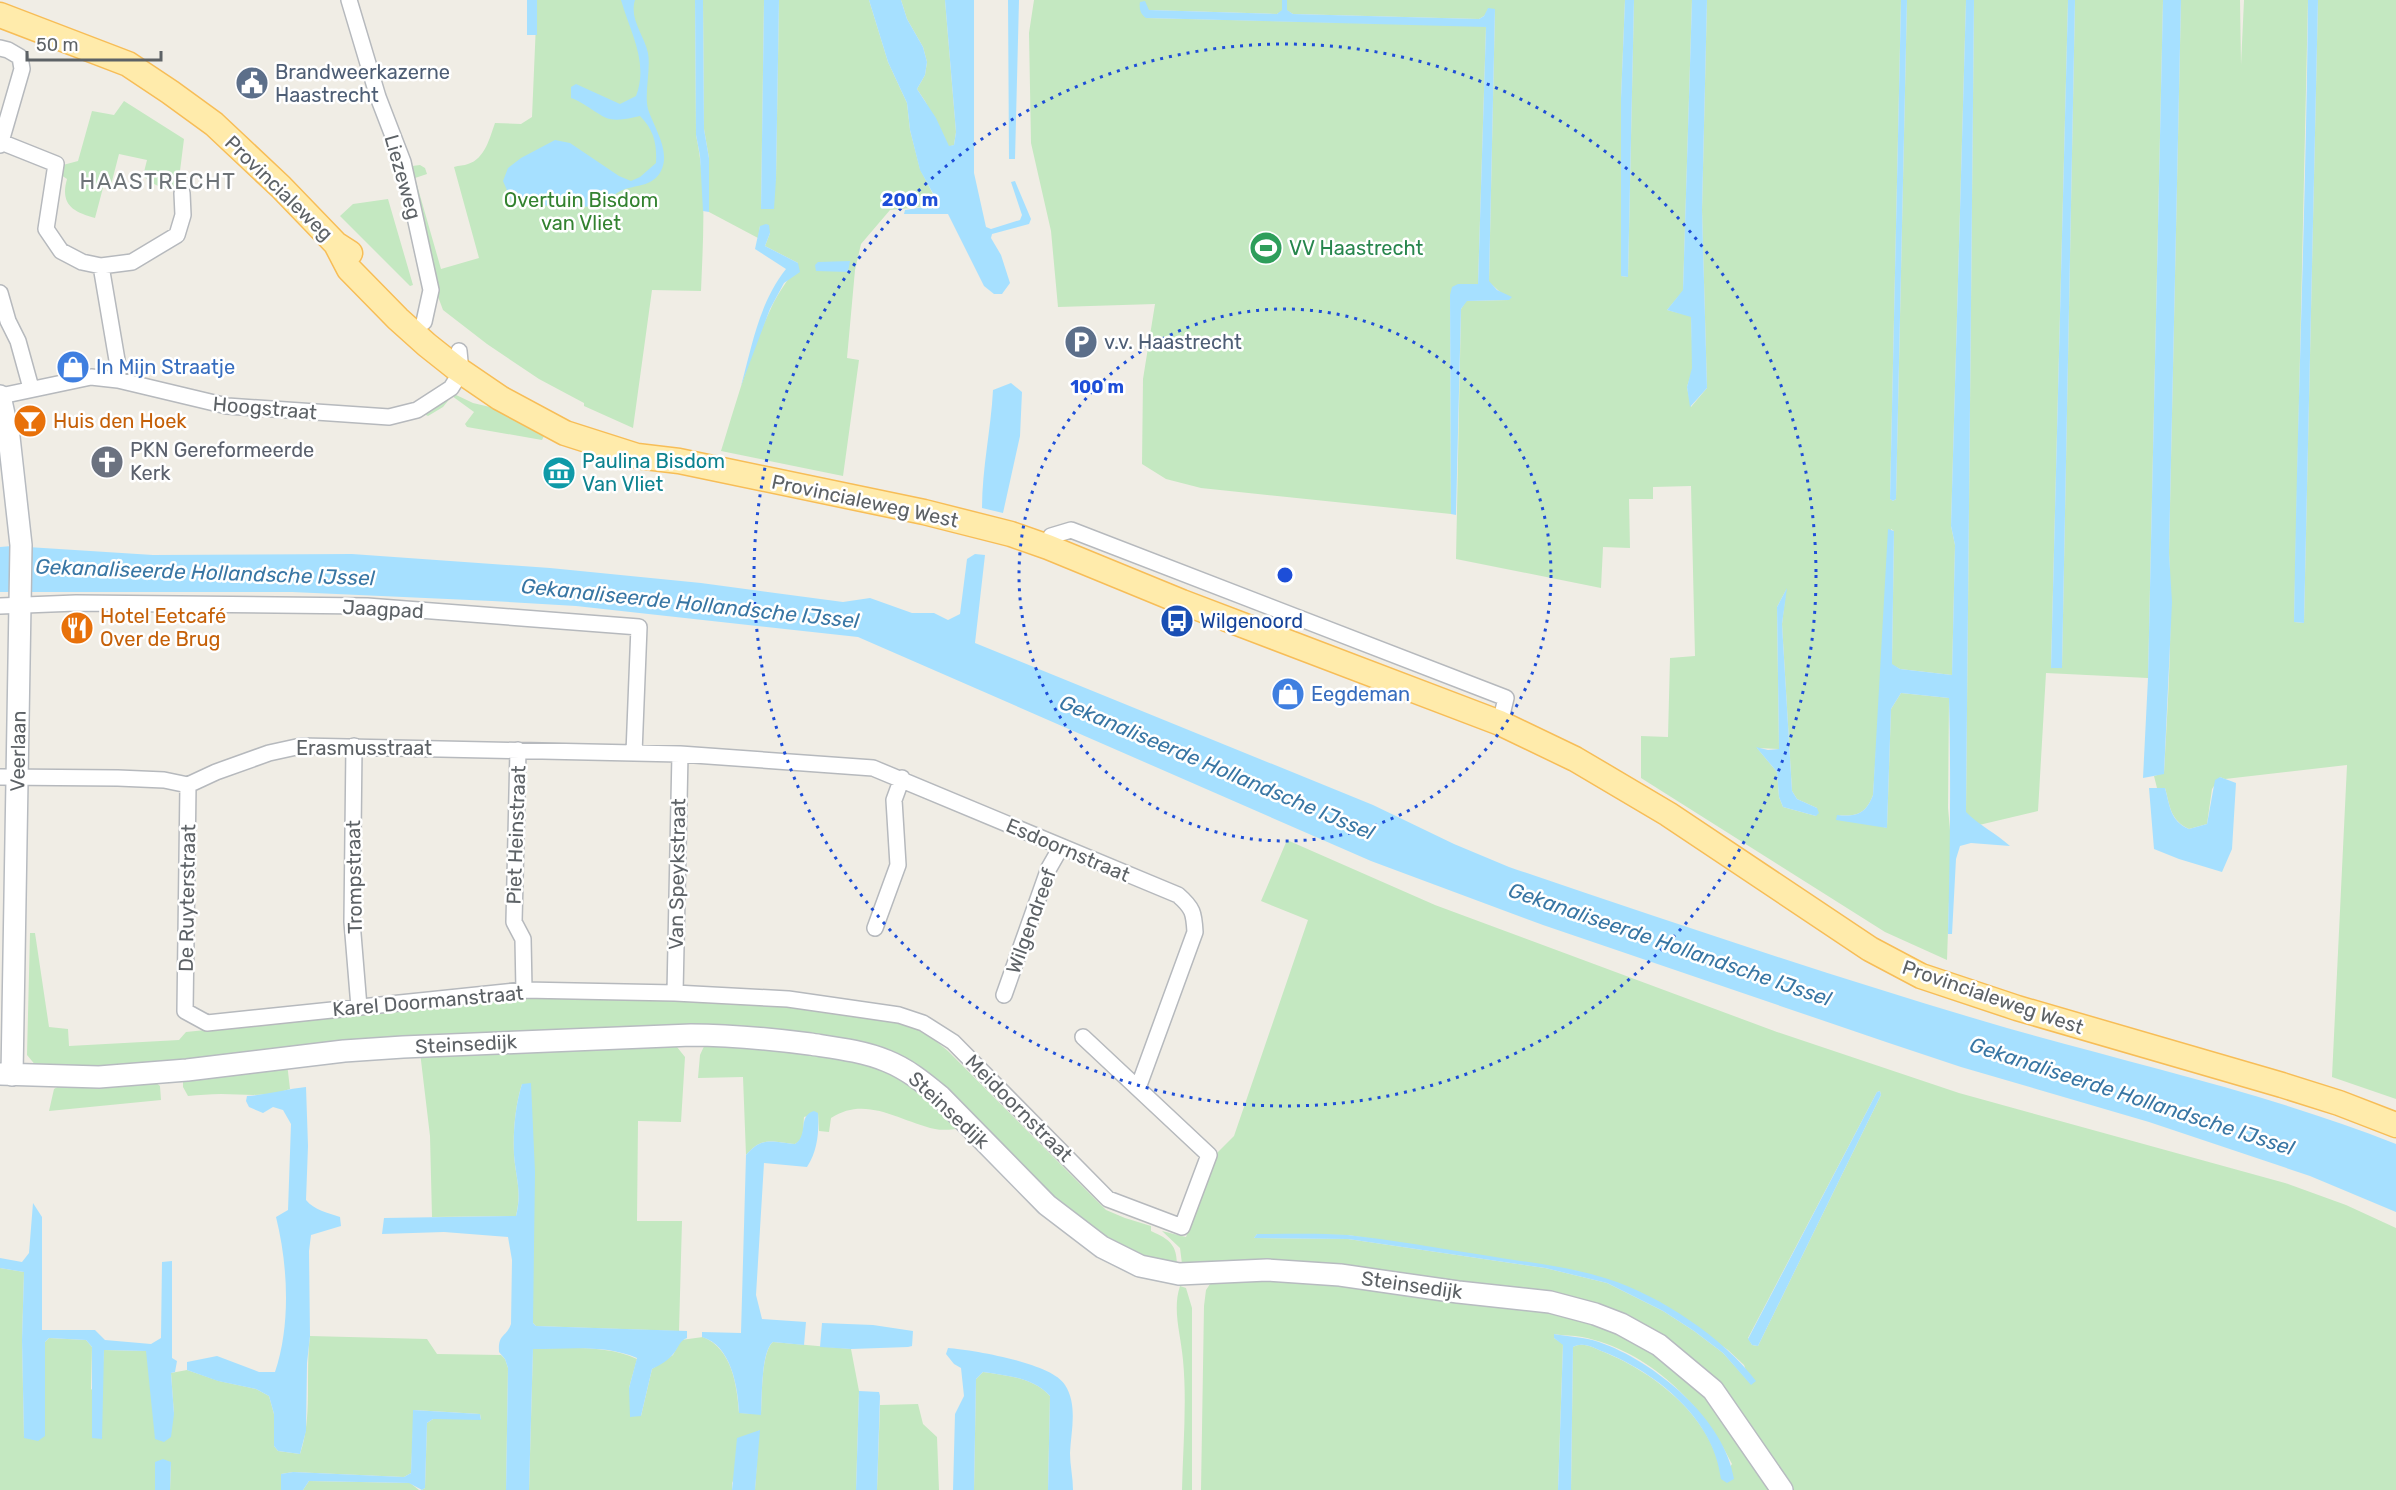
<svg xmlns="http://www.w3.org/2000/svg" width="2396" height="1490" viewBox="0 0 2396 1490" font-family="Rubik,sans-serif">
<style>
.green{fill:#c4e8c1;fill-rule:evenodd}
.water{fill:#a6e0ff}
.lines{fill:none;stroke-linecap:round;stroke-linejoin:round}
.street-casing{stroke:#b6b9bd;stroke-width:18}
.secondary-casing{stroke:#b7bbc0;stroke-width:24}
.primary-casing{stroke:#f7bd57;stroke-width:27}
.street{stroke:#fff;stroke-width:15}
.secondary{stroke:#fff;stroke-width:21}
.primary{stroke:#ffebab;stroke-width:24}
.ring{fill:none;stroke:#1d4ed8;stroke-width:3;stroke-dasharray:3 6}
.labels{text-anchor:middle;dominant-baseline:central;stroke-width:5;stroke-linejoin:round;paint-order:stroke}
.service-label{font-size:20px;fill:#4e5e75;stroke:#fff;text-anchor:start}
.street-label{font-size:20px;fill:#5d6266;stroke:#fff}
.park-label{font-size:20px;fill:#338230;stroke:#fff}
.leisure-label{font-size:20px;fill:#27864d;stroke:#fff;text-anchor:start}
.shop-label{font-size:20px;fill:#366cbe;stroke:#fff;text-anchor:start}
.food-label{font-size:20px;fill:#c56008;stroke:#fff;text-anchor:start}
.worship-label{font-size:20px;fill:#5b616d;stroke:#fff;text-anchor:start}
.culture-label{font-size:20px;fill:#0d838f;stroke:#fff;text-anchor:start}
.transit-label{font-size:20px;fill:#164399;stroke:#fff;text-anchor:start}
.water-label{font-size:21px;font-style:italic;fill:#3876a4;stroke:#fff}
.quarter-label{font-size:22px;letter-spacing:1.5px;fill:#6e7478;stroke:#fff}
.centre{fill:#1d4ed8;stroke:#fff;stroke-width:3}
.ring-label{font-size:18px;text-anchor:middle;font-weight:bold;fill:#1d4ed8;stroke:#fff;stroke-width:5;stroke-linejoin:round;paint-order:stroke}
</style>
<rect width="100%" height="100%" fill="#f0ede5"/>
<!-- green -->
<path class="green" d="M537,0H695L696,135C707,186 703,239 701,291L652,290L633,428L584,406V403L539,379L487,344L443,310L437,294L412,166L420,165L425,168L427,174L415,178L441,269L479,258L454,167C459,165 464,166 468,164C485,159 490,137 495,123L521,124L532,117Z
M703,0H764L761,209L776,179L779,0H869L888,62L907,103L910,130L920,169L935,198L932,206L890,210L861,244L855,270L847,358L859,360L843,476L721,451C736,403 750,352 772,306C779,291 790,278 798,263L765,246L770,233L760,226L758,238L709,212V158L704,129Z
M901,0H945L956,132L954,145L948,147L925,101L917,89L925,75L927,62L923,47L907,19Z
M1034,0H1282V11L1277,14L1149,10L1146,18L1486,26L1478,284L1450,295L1451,514L1201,488L1166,479L1142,464L1143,379L1155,304L1058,307L1051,231L1031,143L1029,33Z
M1287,0H1625L1621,98V276L1628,277L1634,0H1692L1683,291L1667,310L1691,316L1693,368L1687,387L1691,407L1707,388L1702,210L1707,0H1901L1890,499L1893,501L1896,499L1907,0H1966L1951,526L1955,545L1952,675L1900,669L1892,665L1894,531L1891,529L1873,795C1866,814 1856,817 1837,815L1887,828L1891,709L1901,693L1949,698L1948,808L1951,841L1947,960L1885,932L1641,778V736L1668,737L1670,658L1695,656L1691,486L1653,487V499H1629L1630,548L1603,547L1601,588L1456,559L1461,309L1466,301L1509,300L1489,282L1495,9L1479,19L1293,14L1286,10ZM1786,590L1782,624L1792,791L1797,799L1817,808L1816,816L1783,807L1779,797L1777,772L1757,748L1779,749L1777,607Z
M1974,0H2068L2051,667L2062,668L2075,0H2163L2148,678L2046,673L2038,811L1979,825L1966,813Z
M2181,0H2240L2241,65L2244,0H2308L2294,622L2304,623L2318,0H2396V1099L2332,1077L2347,765L2225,779L2220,777L2212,789L2207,824L2189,829C2170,820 2170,806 2165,788H2157L2154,776L2164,773C2168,700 2173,627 2169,553Z
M124,101L184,139L178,187C166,192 152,184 143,176L147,160L119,154L111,185L104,184L95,218C72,212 60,204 67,179L61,175L63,165L78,161L92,111L114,115Z
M388,199L413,285L410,286L340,216L353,204Z
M452,393L473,403L490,407L544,436L542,440L467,427L465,424L474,412L452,396L443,407L428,416L426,415V412Z
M1287,840L1435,905L1777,1032L1959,1093L2285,1183L2346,1205L2396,1228V1490H1790L1728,1401L1624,1319L1182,1264L1180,1248L1162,1231L1186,1237L1216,1154L1234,1136L1308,920L1261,901ZM1880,1091L1881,1095L1758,1346L1752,1345L1748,1338L1877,1092ZM1257,1234L1348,1235L1577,1271L1636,1291L1666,1306L1728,1350L1744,1365L1751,1384L1723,1353L1694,1331L1663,1311L1607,1283L1545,1268L1348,1239L1254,1238Z
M30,933H35L49,1027L68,1029L69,1046L179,1040L186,1032L520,998L791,1003L880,1017L911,1026L932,1038L948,1051L1106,1210L1125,1218L1151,1226V1231C1171,1240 1177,1245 1177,1267L1157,1264L1082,1227L924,1077L788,1037L132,1070L37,1067L27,1055Z
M673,1042L685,1057L681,1122L638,1121L637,1221H682L679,1331L536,1326L533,1323L522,1084C515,1106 513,1132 514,1155C516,1180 522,1190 516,1216L432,1217L430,1136L420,1052Z
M706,1042L835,1053L900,1075L964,1128C955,1129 944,1131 935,1129C899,1121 866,1095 831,1118L829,1132L819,1131L818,1113L804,1117C803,1127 805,1139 795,1144C772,1142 762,1136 746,1155L743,1077L698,1078L700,1055Z
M287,1063L290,1089C264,1098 247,1094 221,1094C210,1094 199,1095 188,1096L183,1087V1076Z
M154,1081L160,1086L161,1100L49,1111L54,1089L61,1085Z
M0,1268L24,1272L22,1340L24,1438L45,1342L49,1338L86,1340L92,1347L91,1390L102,1375L104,1350L146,1351L174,1414L171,1373L187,1370L219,1381L256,1389L269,1396L274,1414V1446L278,1451L300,1454C313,1417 305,1375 310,1336L427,1339L437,1354L501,1355L505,1359L508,1368L506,1490H422L425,1488L427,1423L433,1419H481L480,1414L414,1410L411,1473L404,1477L293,1472L281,1474V1490H170L171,1462H155V1490H0Z
M1269,1276L1530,1305L1619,1329L1693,1379L1772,1490H1571L1573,1347C1583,1341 1594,1348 1604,1352C1657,1374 1714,1419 1722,1479L1732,1464C1704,1405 1648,1350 1582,1337C1573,1335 1563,1336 1554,1334V1338L1563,1344L1558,1490H1201L1204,1306L1206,1290L1212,1281Z
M1180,1286L1186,1288L1192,1308V1490H1182C1183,1447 1187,1402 1183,1360C1181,1335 1172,1310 1180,1286Z
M703,1337C732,1349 737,1385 739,1413L761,1414C762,1398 761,1352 773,1342L851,1349L859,1391L856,1490H755L759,1430L732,1483V1490H529L533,1348C567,1349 606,1344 637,1359L629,1388L641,1416L652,1369L673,1355L681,1340Z
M983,1372C1008,1376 1032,1377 1050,1396L1048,1490H974L976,1379Z
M918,1404L923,1424L937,1437L939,1490H877L880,1405Z
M309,1481L410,1483L419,1490H303Z"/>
<!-- water -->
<path class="water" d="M527,0H537V35H527Z
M621,0H635C629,19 644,35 648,53C651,70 644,93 648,109C654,128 671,151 661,171C653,186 638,185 625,189C615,193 609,198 603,206L576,207L513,204L503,181L508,168L521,158L555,140L570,143L619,176L631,181L640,177L656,163C657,144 654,130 640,116C630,118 620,121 610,119C600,117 584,102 571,98V87L576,84L620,104L636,96C649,62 630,32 621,0Z
M695,0H703L704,129L709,158V212L703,211L700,156L696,135Z
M764,0H779L776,179L774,209H761Z
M869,0H901L907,19L923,47L927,62L925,75L917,89L936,118L949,146L954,145L956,132L945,0H974V173L986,227L991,229L1020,220L1022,215L1011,182L1015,181L1031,219L1029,224L992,234L991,238L1001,255L1010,283L1002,294H994L984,286L948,214H904L905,210L931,206L935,197L920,170L910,130L907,103L888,62Z
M1008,0H1019L1015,159H1009Z
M1282,0H1287V10L1293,14L1479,19L1484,16L1488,8L1495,9L1489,281L1497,290L1512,297L1509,300L1467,301L1461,309L1456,515L1451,514L1450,295L1452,287L1458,284H1478L1486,27L1146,18C1140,14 1139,8 1140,2L1145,1L1149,10L1277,14L1282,10Z
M1625,0H1634L1628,277L1621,276V98Z
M1692,0H1707L1702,210L1707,388L1690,407L1687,387L1692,368L1691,317L1667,310L1683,290Z
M1901,0H1907L1896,499L1893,501L1890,499Z
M1966,0H1974L1966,812C1980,826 1996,833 2010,846L1971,843L1960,846L1956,859L1952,934H1948C1950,856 1951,777 1949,698L1901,693L1891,709L1887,828L1836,820L1837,815C1856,817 1866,814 1873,795L1888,529L1894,531L1892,664L1900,669L1952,675L1955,545L1951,526Z
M2068,0H2075L2062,668H2051Z
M2163,0H2181L2169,553L2172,602L2164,774L2143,778L2148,678Z
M2308,0H2318L2304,623L2294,622C2297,415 2306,207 2308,0Z
M766,224L769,225L770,233L765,246L798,263L800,272L784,283L770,309L741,386C752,346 759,303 786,269L755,249L760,226Z
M850,261L848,272L816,271L815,265L818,262Z
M1011,383L1022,392L1020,436L1003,513L982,508C982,468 991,429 993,390Z
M12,546L153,555L352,554L550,568L701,583L843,602L870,598L912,613H934L948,620L960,614L967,559L975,554L985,555L975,643L1373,805L1454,844L1509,867C1674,923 1839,979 2007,1028C2137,1065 2270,1094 2396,1144V1212L2310,1176L2149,1122L1961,1067L1886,1042L1543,925L1371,861L858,637L576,606L492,601L292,592H0V547Z
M1787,588L1782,624L1792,791L1797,799L1817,808L1819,813L1816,816L1783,807L1779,797L1777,772L1756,747L1768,750L1779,749L1777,607Z
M2220,777L2236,783L2232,849L2222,872L2179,859L2154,849L2149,788H2165C2170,806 2170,821 2189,829L2207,824L2215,780Z
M531,1083L535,1172L533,1323L536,1326L687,1331V1338C679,1341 679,1347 674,1353C668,1361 660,1365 652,1369L641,1416L630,1417L629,1388L637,1358C606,1344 567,1349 533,1349L529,1490H506L508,1368L505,1359L499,1352C498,1333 506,1338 511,1324L512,1260L508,1237L444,1232L382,1234L384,1218L516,1216C522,1192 516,1179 514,1155C513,1132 515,1106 522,1084Z
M306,1087L308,1146L306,1200C314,1210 328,1213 340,1217L341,1226L311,1235L309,1251L310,1336L307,1363L306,1431L300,1454L278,1451L274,1446V1414L269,1396L256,1389L218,1381L187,1370V1362L217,1356L259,1372H275C291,1325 288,1265 276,1217L288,1210L291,1124L283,1110L273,1107L263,1113L249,1107L246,1101L247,1096C267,1095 286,1089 306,1087Z
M1880,1091L1881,1095L1758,1346L1752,1345L1748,1339L1877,1092Z
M814,1111L818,1113C819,1132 818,1150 807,1167L764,1163L756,1295L762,1319L806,1322L804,1345L773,1342C761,1351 762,1398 761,1415L739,1413C738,1387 731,1345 702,1337V1332L741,1333L746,1155C762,1136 772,1142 795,1144C809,1135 797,1116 814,1111Z
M33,1203L42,1217V1330H95L105,1340L151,1344L161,1338L162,1262L172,1261V1358L177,1361L175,1372L171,1373L174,1414L171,1437L164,1442L155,1439L146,1351L104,1350L102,1439L92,1438V1347L86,1340L49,1338L45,1342V1436L38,1441L24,1438L22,1340L24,1272L0,1268V1258L22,1262L29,1253Z
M1257,1234C1287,1234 1318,1233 1348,1235C1393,1240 1438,1248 1483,1255C1524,1262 1568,1266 1608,1279C1659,1295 1724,1338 1756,1381L1751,1385L1723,1353L1694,1331L1663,1311L1607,1283L1545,1268L1348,1239L1254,1238Z
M822,1323L873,1325L913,1331L912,1346L908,1347L851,1349L820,1347Z
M1554,1334C1570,1337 1584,1337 1599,1342C1654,1361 1725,1419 1734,1479L1727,1483L1721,1479C1714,1419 1657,1373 1604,1352C1594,1348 1583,1341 1573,1347L1571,1490H1558L1563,1345L1554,1338Z
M948,1348C973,1350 1052,1363 1065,1385C1078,1405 1071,1431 1070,1453C1070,1465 1073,1478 1073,1490H1048L1050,1396C1032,1377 1008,1376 983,1372L976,1379L974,1490H953L955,1414L964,1396L961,1368L954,1364L946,1354Z
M859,1391L879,1392L880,1396L877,1490H856Z
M413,1410L480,1414L481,1420L433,1419L427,1423L425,1488L422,1490L409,1483L309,1481L303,1490H281V1474L293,1472L404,1477L411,1473Z
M760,1430L755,1490H732L737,1438Z
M163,1459L171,1462L170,1490H155V1462Z"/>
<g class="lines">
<defs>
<path id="street" d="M349,0L378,97L403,162L431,290L424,322
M0,48L8,50L20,57L22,69L0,145
M1,142L56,164L46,229L61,251L82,262L101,266L132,262L177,235L183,215L182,193
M101,266L118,366V380
M0,293L8,321L18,341L31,388
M1,396L91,377L118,380L227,406L389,417L417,410L451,388L461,372L459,351
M1048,547L1051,536L1071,530L1506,698L1500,723
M0,606L76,603L367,606L639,627L634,753
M354,746L352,922L359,1007
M518,750L514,922L523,939L524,990
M0,777L118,778L164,780L188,785L216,772L269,753L301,746L680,754L873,768L1178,895C1193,908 1194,913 1195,932L1138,1088
M188,785L185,1011L207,1023L524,990L675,993L788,999L899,1015L923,1023L953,1042L1108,1199L1182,1227L1209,1155L1083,1037
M875,928L898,865L894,800L902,778
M675,993L680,754
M1004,995L1049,868L1061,847"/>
<path id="secondary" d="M0,396L9,437L21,545L12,1075
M0,1074L99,1077L187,1070L344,1051L403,1047L691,1035C732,1035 771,1039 810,1044C836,1048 863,1051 887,1061C907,1069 923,1082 940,1096L1047,1205L1102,1247L1140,1266L1179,1274L1267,1270L1340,1275L1458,1292L1550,1302L1595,1314L1621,1324L1659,1345L1713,1390L1782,1490"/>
<path id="primary" d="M0,15L128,64L170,92L214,124L281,187L336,244L350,253
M336,244L349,269L398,319L427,345L456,368L500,398L565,433L637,456L679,461L924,512L1011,534L1048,547L1182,602L1500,723L1575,759L1668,814L1870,949L1921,976L2017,1008L2282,1085L2339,1103L2396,1125"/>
</defs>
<!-- street casing -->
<use href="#street" class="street-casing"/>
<!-- secondary casing -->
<use href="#secondary" class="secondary-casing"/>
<!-- primary casing -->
<use href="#primary" class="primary-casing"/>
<!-- street -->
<use href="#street" class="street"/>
<!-- secondary -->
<use href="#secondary" class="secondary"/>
<!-- primary -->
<use href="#primary" class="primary"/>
</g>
<!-- distance rings -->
<g class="ring">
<circle cx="1285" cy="575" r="266"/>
<circle cx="1285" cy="575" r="531"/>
</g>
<!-- icons -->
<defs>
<symbol id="civic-disc" viewBox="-11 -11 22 22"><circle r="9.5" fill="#5c6f8a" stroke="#fff"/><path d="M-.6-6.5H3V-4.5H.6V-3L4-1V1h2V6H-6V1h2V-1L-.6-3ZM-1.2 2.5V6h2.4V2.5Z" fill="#fff"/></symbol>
<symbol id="stadium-disc" viewBox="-11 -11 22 22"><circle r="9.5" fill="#2e9e5b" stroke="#fff"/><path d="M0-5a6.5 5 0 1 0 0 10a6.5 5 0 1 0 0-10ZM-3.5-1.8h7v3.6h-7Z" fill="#fff"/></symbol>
<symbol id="parking-disc" viewBox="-11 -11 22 22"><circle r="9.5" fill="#5c6f8a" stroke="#fff"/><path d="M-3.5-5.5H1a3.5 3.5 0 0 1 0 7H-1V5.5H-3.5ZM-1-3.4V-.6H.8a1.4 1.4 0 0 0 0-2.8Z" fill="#fff"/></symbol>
<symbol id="shop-disc" viewBox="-11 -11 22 22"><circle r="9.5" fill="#3f7fe0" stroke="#fff"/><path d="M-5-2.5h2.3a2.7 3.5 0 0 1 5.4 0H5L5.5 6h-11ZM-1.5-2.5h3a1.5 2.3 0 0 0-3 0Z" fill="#fff"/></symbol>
<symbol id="bar-disc" viewBox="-11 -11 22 22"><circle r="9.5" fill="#e8710a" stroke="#fff"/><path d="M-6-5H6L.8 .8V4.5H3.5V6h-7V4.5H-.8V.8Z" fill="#fff"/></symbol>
<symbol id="church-disc" viewBox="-11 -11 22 22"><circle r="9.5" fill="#6b7280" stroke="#fff"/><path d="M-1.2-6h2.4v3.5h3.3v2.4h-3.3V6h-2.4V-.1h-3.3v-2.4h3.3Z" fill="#fff"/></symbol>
<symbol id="museum-disc" viewBox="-11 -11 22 22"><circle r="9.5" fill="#0f9aa8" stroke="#fff"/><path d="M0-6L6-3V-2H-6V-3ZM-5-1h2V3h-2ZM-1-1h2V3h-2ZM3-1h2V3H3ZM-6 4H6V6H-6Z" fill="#fff"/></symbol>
<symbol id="bus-disc" viewBox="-11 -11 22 22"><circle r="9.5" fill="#1a4fb4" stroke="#fff"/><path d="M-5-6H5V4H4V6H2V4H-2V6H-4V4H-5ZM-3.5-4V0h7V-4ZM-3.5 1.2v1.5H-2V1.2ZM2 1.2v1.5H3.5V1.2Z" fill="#fff"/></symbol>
<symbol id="restaurant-disc" viewBox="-11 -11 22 22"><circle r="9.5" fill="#e8710a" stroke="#fff"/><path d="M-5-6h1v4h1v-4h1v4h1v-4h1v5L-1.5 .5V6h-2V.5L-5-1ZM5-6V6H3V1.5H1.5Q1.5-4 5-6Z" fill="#fff"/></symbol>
</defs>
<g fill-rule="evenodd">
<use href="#civic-disc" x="233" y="64" width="38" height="38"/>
<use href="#stadium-disc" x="1247" y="229" width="38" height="38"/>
<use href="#parking-disc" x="1062" y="323" width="38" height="38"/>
<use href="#shop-disc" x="54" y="348" width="38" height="38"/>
<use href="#bar-disc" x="11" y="402" width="38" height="38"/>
<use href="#church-disc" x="88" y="443" width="38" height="38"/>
<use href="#museum-disc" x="540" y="454" width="38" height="38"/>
<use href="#bus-disc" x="1158" y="602" width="38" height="38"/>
<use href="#restaurant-disc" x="58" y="609" width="38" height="38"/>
<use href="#shop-disc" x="1269" y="675" width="38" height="38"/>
</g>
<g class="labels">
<!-- service labels -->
<g class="service-label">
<text x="275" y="72">Brandweerkazerne<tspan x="275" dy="23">Haastrecht</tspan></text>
<text x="1104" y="342">v.v. Haastrecht</text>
</g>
<!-- street labels -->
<g class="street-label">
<text transform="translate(403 177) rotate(74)">Liezeweg</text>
<text transform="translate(279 188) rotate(44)">Provincialeweg</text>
<text transform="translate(265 408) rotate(5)">Hoogstraat</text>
<text transform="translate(865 501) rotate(12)">Provincialeweg West</text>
<text transform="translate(383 609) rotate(3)">Jaagpad</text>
<text x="364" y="748">Erasmusstraat</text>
<text transform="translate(18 751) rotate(-89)">Veerlaan</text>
<text transform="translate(516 835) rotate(-88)">Piet Heinstraat</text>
<text transform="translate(1068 850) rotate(23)">Esdoornstraat</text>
<text transform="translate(677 874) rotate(-89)">Van Speykstraat</text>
<text transform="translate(354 877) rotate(-91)">Trompstraat</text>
<text transform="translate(187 898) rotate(-89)">De Ruyterstraat</text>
<text transform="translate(1031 921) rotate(-70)">Wilgendreef</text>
<text transform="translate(1993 997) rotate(19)">Provincialeweg West</text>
<text transform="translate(428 1001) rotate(-5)">Karel Doormanstraat</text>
<text transform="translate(466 1044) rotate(-3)">Steinsedijk</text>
<text transform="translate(1019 1108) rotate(45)">Meidoornstraat</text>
<text transform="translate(949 1110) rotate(43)">Steinsedijk</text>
<text transform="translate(1412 1285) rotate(8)">Steinsedijk</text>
</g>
<!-- park labels -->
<g class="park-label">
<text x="581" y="200">Overtuin Bisdom<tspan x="581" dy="23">van Vliet</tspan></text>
</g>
<!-- leisure labels -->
<g class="leisure-label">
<text x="1289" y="248">VV Haastrecht</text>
</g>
<!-- shop labels -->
<g class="shop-label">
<text x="96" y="367">In Mijn Straatje</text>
<text x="1311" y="694">Eegdeman</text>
</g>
<!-- food labels -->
<g class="food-label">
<text x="53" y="421">Huis den Hoek</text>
<text x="100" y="616">Hotel Eetcafé<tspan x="100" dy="23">Over de Brug</tspan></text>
</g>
<!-- worship labels -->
<g class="worship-label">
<text x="130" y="450">PKN Gereformeerde<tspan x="130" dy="23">Kerk</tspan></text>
</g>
<!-- culture labels -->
<g class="culture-label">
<text x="582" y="461">Paulina Bisdom<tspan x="582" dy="23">Van Vliet</tspan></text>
</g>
<!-- transit labels -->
<g class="transit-label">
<text x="1200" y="621">Wilgenoord</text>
</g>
<!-- water labels -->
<g class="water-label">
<text transform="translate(205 572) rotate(2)">Gekanaliseerde Hollandsche IJssel</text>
<text transform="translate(690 603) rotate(6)">Gekanaliseerde Hollandsche IJssel</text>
<text transform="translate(1217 767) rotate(23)">Gekanaliseerde Hollandsche IJssel</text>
<text transform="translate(1670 944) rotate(19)">Gekanaliseerde Hollandsche IJssel</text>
<text transform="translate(2132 1096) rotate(18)">Gekanaliseerde Hollandsche IJssel</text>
</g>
<!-- quarter labels -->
<g class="quarter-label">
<text x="158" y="181">HAASTRECHT</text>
</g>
</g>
<circle cx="1285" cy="575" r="9" class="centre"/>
<g class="ring-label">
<text x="910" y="206">200 m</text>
<text x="1097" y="393">100 m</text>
</g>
<!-- scale -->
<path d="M27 51v9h134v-9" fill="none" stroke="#5d6266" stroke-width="3"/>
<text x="36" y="51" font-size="18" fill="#5d6266" stroke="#ffffff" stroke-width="4.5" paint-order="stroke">50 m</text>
</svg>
